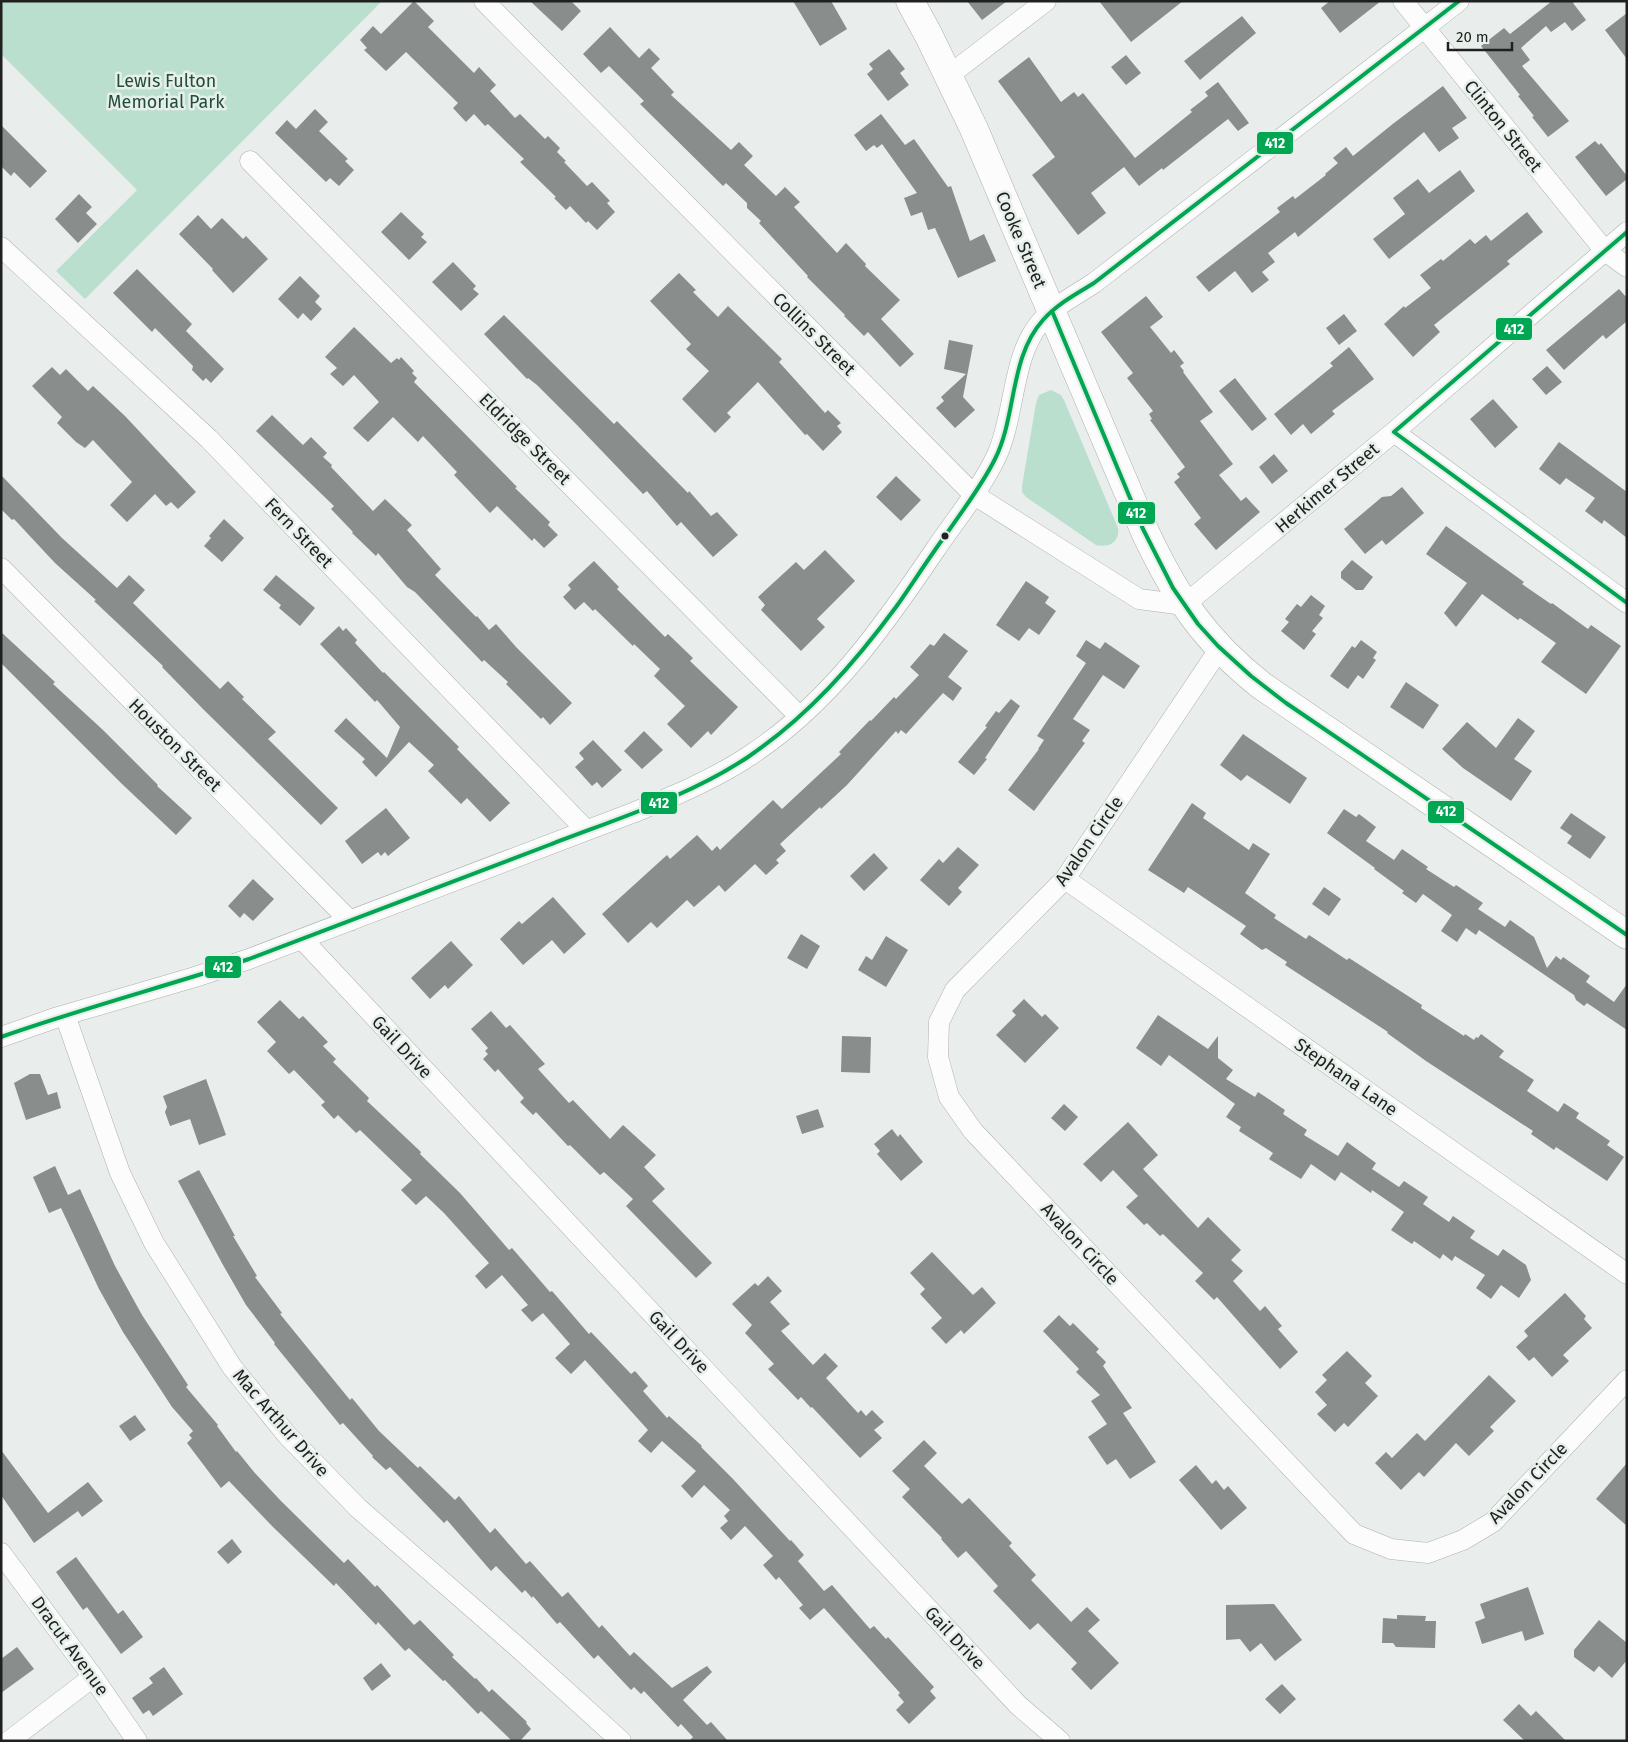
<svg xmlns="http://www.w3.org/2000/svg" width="1628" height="1742" viewBox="0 0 1628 1742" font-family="'Fira Sans',sans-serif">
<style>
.green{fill:#bbdfce}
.building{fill:#898d8b}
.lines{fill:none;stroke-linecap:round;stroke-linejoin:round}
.street-casing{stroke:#aeb0af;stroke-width:21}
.secondary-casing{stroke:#aeb0af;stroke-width:29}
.street{stroke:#fcfcfc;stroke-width:20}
.secondary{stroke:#fcfcfc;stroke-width:28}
.bus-1-casing{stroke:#e7efeb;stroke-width:8}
.bus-1{stroke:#00a651;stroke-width:4}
.bus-dot{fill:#1e211f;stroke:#e7efeb;stroke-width:2}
.labels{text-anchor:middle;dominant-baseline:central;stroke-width:5;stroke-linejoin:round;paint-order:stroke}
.park-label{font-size:18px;fill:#214e3a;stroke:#e7efeb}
.street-label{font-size:18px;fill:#1e211f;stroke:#e7efeb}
.line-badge{stroke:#e7efeb;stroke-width:2}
.badge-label{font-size:14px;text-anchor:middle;font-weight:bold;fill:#fff}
</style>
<rect width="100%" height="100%" fill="#e9edeb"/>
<!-- green -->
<path class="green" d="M1,1H382L85,299L56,271L137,190L1,54Z
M1051,390L1061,395L1064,400L1118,528C1120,542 1109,548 1096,545L1026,497L1022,492V486L1036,403L1039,395Z"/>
<!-- building -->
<path class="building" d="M414,1L434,21L428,27L474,73L479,67L496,85L490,91L515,118L520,114L545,139L548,136L560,148L557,152L566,161L564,162L587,186L592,182L610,201L607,203L615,212L597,230L588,221L586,223L570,206L566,210L554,198L556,197L520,162L524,159L488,124L485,126L474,114L466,122L453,108L458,103L406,52L386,71L364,50L367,48L360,40L373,26L381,34Z
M530,1H571L581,11L562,31Z
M793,1H831L847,29L820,46Z
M967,1H1007L982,20Z
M1099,1H1183L1131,42Z
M1330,1H1381L1340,33L1321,8Z
M1552,1H1575L1573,3L1586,20L1572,31L1565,22L1551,32L1546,26L1521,48L1530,60L1522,66L1569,121L1548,137L1532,117L1534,116L1518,96L1520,95L1481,46L1504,28L1510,34Z
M1627,13V59L1605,30Z
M1242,16L1256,33L1200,80L1184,61Z
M610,27L639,58L649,48L660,59L651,68L674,92L671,95L731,150L739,142L753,156L744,165L776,196L785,187L800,202L794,207L837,253L846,243L866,264L865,266L900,300L881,319L914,354L900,367L868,332L864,336L844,316L845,315L807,277L808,276L759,223L761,221L747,208V203L726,183L723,186L640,104L644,101L609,66L601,73L583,54Z
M889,49L905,69L900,73L909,85L888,101L867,74L873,69L869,64Z
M1126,55L1141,73L1126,85L1111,67Z
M1029,57L1061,102L1074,92L1078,97L1083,93L1135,158L1192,112L1190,110L1208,96L1205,92L1218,82L1249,123L1238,131L1228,119L1163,170L1162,168L1139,186L1124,167L1091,193L1106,213L1078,235L1032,175L1055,157L998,81Z
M1443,86L1467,118L1452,128L1459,138L1439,152L1424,132L1298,237L1295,232L1268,253L1275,262L1262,272L1269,280L1252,293L1235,271L1209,292L1196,277L1280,212L1277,208L1293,196L1295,199L1326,175L1325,174L1338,163L1333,158L1346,147L1353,156L1394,123Z
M315,109L328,122L319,131L348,159L345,161L354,170L339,186L330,178L326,182L275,133L287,120L296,129Z
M881,114L905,145L914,139L948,187L951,186L970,241L984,234L996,261L958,278L935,228L928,230L922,212L911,216L904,198L917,193L882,144L877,148L874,145L866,151L854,135Z
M1,125L47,171L30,188L14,172L11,176L1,166Z
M1595,141L1599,145L1601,143L1627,176V179L1606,196L1575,157Z
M1460,170L1475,191L1389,259L1373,239L1405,214L1393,198L1418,179L1429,193Z
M79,194L92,207L86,213L97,224L78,243L55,219Z
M401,212L424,234L421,237L427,242L409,260L381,232Z
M1527,212L1543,232L1507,261L1510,264L1434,325L1440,332L1413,357L1384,324L1404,306L1405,308L1431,288L1420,275L1441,259L1443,261L1470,239L1475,244L1486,235L1491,241Z
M198,215L211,229L222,218L243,239L246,236L268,259L233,293L212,270L213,269L179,234Z
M453,262L476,286L473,289L479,294L461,311L432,282Z
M137,269L192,324L186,331L224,369L211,383L206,378L203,381L192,370L193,366L155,328L152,332L113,293Z
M679,273L696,290L693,292L718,317L728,306L782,359L779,362L825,413L828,410L841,423L837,426L842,432L823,451L807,434L805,435L758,382L727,413L731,417L715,433L682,399L709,371L686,349L691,344L650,301Z
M300,276L320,296L315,302L322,309L311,321L303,313L298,319L278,299Z
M1619,289L1627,298V321L1606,339L1603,335L1564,370L1546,350Z
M1146,296L1163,317L1150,327L1171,353L1174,350L1184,363L1180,366L1184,371L1183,372L1213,412L1200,421L1233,464L1219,475L1241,501L1246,497L1260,512L1216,550L1194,524L1201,518L1174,482L1180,477L1177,474L1185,467L1150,420L1152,419L1149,414L1153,411L1127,378L1133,373L1101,332Z
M1344,314L1357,331L1339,345L1326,328Z
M504,315L614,424L617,421L688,493L689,491L711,516L717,512L738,535L713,557L681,522L677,526L647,491L643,494L576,424L537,385L528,378L527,379L484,334Z
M354,327L391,363L397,358L399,360L401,357L414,371L412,373L417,378L414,382L517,487L515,488L550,522L548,525L558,535L544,548L534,538L532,541L497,506L490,513L454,475L457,472L423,436L418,442L393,417L368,442L353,428L379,402L354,375L343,386L330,374L337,368L325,357Z
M949,340L973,345L963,397L975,410L955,428L936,408L944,401L941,397L966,374L944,369Z
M1349,347L1374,379L1332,411L1335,414L1311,434L1303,424L1291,435L1274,414L1333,366L1330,363Z
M1547,366L1562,382L1546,395L1532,379Z
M52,367L60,375L66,369L88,391L93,386L125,416L196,492L178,509L171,502L166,506L155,494L127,522L110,505L132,482L93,440L85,448L76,442L57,423L62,417L32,386Z
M1235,378L1267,419L1252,431L1219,391Z
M1493,399L1518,427L1495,448L1470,419Z
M272,415L303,445L311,437L327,453L323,457L332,465L331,467L373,511L385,499L412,525L407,530L441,569L435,575L476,617L477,616L489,630L496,624L516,647L572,703L550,725L543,717L541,719L506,684L508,682L484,660L482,662L415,592L407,587L378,553L376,556L352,533L353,532L331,509L334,506L256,431Z
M1559,442L1627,492V538L1604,520L1602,524L1585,511L1595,498L1566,478L1560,485L1539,469Z
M1274,454L1288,471L1272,484L1259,467Z
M1,475L62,538L117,588L129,575L145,590L133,603L220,689L228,681L244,697L242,699L276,732L268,739L338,808L321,825L203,709L162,667L163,666L94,601L96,600L55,563L14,519L12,520L1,509Z
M896,476L921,500L901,521L876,497Z
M1402,487L1424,513L1386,545L1382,540L1365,554L1344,529L1382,497L1391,496Z
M224,519L244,538L222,562L204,546L211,538L209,536Z
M1446,526L1524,582L1522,584L1551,604L1552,603L1588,629L1591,625L1621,646L1586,694L1541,662L1556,643L1520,618L1518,620L1482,594L1456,627L1444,613L1467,583L1426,554Z
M825,550L855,581L817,619L825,627L801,651L761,610L765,605L758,597L796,562L804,570Z
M1352,560L1373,577L1363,590H1356L1341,578V572Z
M594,561L619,587L617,589L665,637L668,634L693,658L690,661L738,707L711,735L708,731L691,748L667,724L685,706L654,676L660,669L634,644L633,646L595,609L593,611L584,602L575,610L563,597L571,589L568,585Z
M276,575L315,608L300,626L279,608L281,605L263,590Z
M1026,581L1049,597L1045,603L1056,611L1039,635L1029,628L1019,641L996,625Z
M1311,595L1325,606L1319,615L1323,618L1312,631L1316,634L1304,650L1281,631L1289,622L1285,619L1297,604L1301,607Z
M339,626L343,631L346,628L357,640L355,643L383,673L384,672L459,747L457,749L510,803L490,822L467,798L461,804L428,771L434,765L409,742L376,777L362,762L365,759L334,731L346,718L387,758L400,727L377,700L375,702L320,644Z
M1,632L55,682L53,684L103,730L158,785L157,786L192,818L176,835L121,783L1,663Z
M944,633L968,651L948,677L962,688L953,701L943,693L906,734L901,730L898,734L896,731L847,785L821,809L820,807L780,844L786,851L776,860L779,863L766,875L755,864L725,892L719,885L694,907L687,900L657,928L651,922L628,943L602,914L667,855L670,859L697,835L712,851L717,846L720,850L773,800L782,809L841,754L839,752L870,720L871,721L894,697L896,699L919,675L910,667L930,644L934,646Z
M1086,640L1100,649L1105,642L1140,666L1124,689L1103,675L1073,719L1090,730L1082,741L1085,743L1034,811L1008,790L1039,749H1038L1044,740L1037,736L1086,663L1076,656Z
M1361,640L1377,652L1373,658L1376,660L1363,679L1358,675L1348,689L1330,676L1352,646L1355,648Z
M1406,682L1439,705L1423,729L1390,707Z
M1011,699L1020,706L985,758L987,759L974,775L958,762L987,727L985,726L996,711L999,713Z
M1518,718L1535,731L1514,759L1532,771L1511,801L1463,768L1442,749L1467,722L1496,748Z
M644,731L663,750L642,769L624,751Z
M1243,734L1307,778L1290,804L1247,775L1241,781L1220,765Z
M593,740L622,770L602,788L597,782L592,786L575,767L584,759L579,753Z
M1192,803L1206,813L1203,818L1249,850L1253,843L1270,854L1245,893L1276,915L1274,918L1306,939L1309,935L1347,960L1349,958L1422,1005L1421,1008L1464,1036L1465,1034L1474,1040L1476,1037L1478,1038L1481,1034L1504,1051L1499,1057L1534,1080L1527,1091L1558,1112L1564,1103L1579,1113L1576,1118L1610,1141L1607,1145L1624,1157L1607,1181L1556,1147L1554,1150L1531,1134L1533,1131L1426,1061L1387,1033L1388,1032L1285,965L1287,962L1266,948L1262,950L1240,934L1246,926L1188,887L1184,893L1148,870Z
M386,808L410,838L388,856L385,852L381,856L378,852L362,864L345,841Z
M1344,809L1356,817L1359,814L1376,827L1366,841L1394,860L1402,849L1428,867L1426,869L1454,887L1456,885L1483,903L1478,909L1505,927L1510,920L1534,937L1547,968L1556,956L1561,960L1563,957L1590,976L1586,982L1614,1002L1627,984V1030L1587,1003L1584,1006L1576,1000L1574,995L1479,930L1476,935L1466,928L1457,942L1441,931L1452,915L1423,894L1416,903L1402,893L1404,891L1374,869L1375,868L1327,833Z
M1571,813L1606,837L1590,859L1567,843L1572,836L1560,828Z
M958,847L979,865L958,888L962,892L949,906L920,880L939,859L943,863Z
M874,853L888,868L864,891L850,876Z
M253,879L274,899L253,921L244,913L240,918L228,906Z
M1324,887L1341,899L1329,916L1312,904Z
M553,897L586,934L564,954L552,940L523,965L500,939L519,921L522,924Z
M801,934L820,946L807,969L787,958Z
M886,936L908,950L886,987L858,970L866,956L872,960Z
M451,941L473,965L448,989L445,985L430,999L411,978Z
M1024,999L1042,1017L1045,1014L1059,1028L1025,1063L996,1035L1016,1015L1012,1011Z
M280,1000L299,1019L303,1016L328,1042L323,1046L336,1059L333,1062L369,1098L367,1101L421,1152L420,1154L460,1193L509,1250L512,1248L550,1292L552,1291L589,1334L591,1332L631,1374L635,1371L648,1386L643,1391L667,1418L669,1416L702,1446L701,1447L733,1479L790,1541L791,1540L804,1555L798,1561L824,1591L832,1585L870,1629L874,1626L886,1639L888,1637L934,1687L930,1691L936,1698L909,1724L896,1710L904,1702L898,1695L900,1693L824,1608L810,1620L799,1608L803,1605L779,1577L776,1580L763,1565L773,1556L745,1526L731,1540L720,1528L728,1521L724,1516L730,1510L704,1485L692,1498L681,1486L696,1471L662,1441L651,1453L638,1441L648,1430L585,1360L571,1374L555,1358L570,1344L543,1313L532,1322L521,1310L528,1305L502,1275L486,1289L475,1276L489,1263L444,1213L426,1196L416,1205L401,1190L412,1180L360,1130L356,1133L338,1115L334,1119L321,1105L325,1102L294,1070L289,1074L267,1051L276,1042L257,1022Z
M491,1011L506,1028L510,1025L545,1064L538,1069L569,1103L573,1100L610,1139L623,1125L656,1155L644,1167L665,1189L652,1201L712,1263L696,1278L626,1206L633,1199L604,1172L600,1175L570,1145L568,1146L536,1112L533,1115L520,1102L524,1098L498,1069L495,1072L483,1059L488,1054L485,1051L488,1048L471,1029Z
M1158,1015L1208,1049L1218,1036V1058L1233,1070L1226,1079L1255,1097L1258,1092L1285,1110L1283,1114L1307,1130L1304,1135L1338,1156L1347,1142L1376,1163L1372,1169L1399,1187L1404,1181L1428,1197L1423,1204L1449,1222L1453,1216L1475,1231L1470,1238L1498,1256L1503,1249L1526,1265L1531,1280L1519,1298L1501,1285L1491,1299L1476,1288L1485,1275L1455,1256L1452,1261L1443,1254L1440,1259L1414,1241L1412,1244L1391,1230L1404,1212L1372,1190L1371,1193L1341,1172L1335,1181L1311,1164L1301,1179L1269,1159L1273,1153L1239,1131L1241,1127L1226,1117L1235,1104L1169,1055L1161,1066L1136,1048Z
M842,1036L871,1037L870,1073L841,1072Z
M30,1074H40L48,1095L57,1092L61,1108L26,1120L14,1083Z
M206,1079L226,1135L199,1145L190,1119L170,1126L165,1112L167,1107L163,1096Z
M1064,1104L1078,1117L1065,1131L1051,1118Z
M818,1109L824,1127L802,1134L796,1116Z
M1128,1122L1158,1155L1143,1169L1198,1228L1208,1217L1241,1250L1231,1260L1243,1271L1233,1281L1260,1311L1265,1306L1282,1326L1278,1329L1298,1352L1280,1369L1217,1297L1214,1300L1195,1281L1203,1273L1163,1234L1160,1236L1147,1223L1144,1225L1126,1207L1138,1196L1113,1170L1101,1182L1083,1164Z
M892,1129L898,1137L900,1134L923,1162L901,1181L877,1154L880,1151L874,1144Z
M55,1166L68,1195L80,1189L115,1266L142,1315L188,1385L186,1387L218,1425L217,1426L236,1452L237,1451L254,1472L280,1500L344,1563L348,1559L375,1587L377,1585L414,1625L420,1620L454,1655L452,1657L475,1679L476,1678L489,1692L492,1689L527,1722L526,1723L531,1729L520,1741H512L481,1711L478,1714L445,1680L443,1681L409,1648L405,1651L378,1622L376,1625L336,1583L334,1586L273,1527L229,1481L221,1488L187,1443L192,1438L189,1435L193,1431L172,1407L123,1332L99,1289L61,1208L49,1213L33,1177Z
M199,1170L235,1236H233L257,1276L255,1277L282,1313L280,1314L350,1400L352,1398L379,1431L418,1468L420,1466L455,1500L459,1496L490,1533L495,1528L526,1564L530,1561L562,1597L568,1592L599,1628L602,1625L630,1656L634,1652L672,1688L707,1666L712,1672L683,1700L707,1725L711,1722L728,1741H689L693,1737L681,1724L678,1727L644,1691L641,1694L634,1687L631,1690L598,1655L594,1659L560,1622L557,1624L533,1596L532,1598L525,1590L522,1593L496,1566L491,1571L447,1520L444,1523L390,1467L386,1470L372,1457L373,1456L343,1423L340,1425L274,1344L275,1343L246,1305L223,1265L178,1181Z
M932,1252L973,1295L982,1287L996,1303L964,1334L961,1330L946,1344L931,1328L942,1318L920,1294L925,1289L910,1273Z
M768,1276L782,1291L770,1302L790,1324L781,1331L813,1365L825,1353L838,1366L826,1378L858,1413L861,1410L866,1416L872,1410L884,1422L874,1430L882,1438L860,1458L812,1407L811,1408L801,1397L798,1400L768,1369L774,1364L745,1333L752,1325L732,1304L755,1283L758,1286Z
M1565,1293L1586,1316L1584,1319L1592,1328L1563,1355L1569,1361L1552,1377L1534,1357L1529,1361L1516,1347L1528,1336L1524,1331Z
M1059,1315L1070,1326L1073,1323L1099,1349L1096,1352L1106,1362L1103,1366L1132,1408L1123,1413L1156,1462L1130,1479L1116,1459L1107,1465L1088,1437L1107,1424L1091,1401L1100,1395L1076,1372L1079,1369L1043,1331Z
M1347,1351L1372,1376L1365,1383L1378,1396L1348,1427L1344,1423L1335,1432L1317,1414L1327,1405L1315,1392L1327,1380L1322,1375Z
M1489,1375L1516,1401L1490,1427L1494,1431L1469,1456L1456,1443L1424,1477L1419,1472L1401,1490L1375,1463L1386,1452L1392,1458L1417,1433L1425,1441Z
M135,1415L146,1430L130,1441L119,1426Z
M924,1440L937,1453L924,1466L962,1504L969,1498L1012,1543L1009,1546L1036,1575L1031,1580L1071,1622L1087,1607L1100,1620L1088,1631L1119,1663L1091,1690L1071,1669L1077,1663L1038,1623L1030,1630L993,1591L998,1586L966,1551L958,1558L941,1539L942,1538L902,1497L910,1489L892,1471Z
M1,1450L48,1513L88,1482L103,1501L82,1517L78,1511L34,1543L1,1495Z
M1627,1463V1526L1596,1499Z
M1196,1465L1212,1484L1216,1480L1224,1490L1228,1486L1247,1508L1221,1530L1179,1480Z
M232,1539L242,1552L228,1564L217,1552Z
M76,1557L118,1614L123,1610L143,1637L121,1654L87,1607L83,1610L56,1572Z
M1528,1587L1544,1634L1525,1641L1522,1631L1482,1644L1475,1622L1485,1618L1480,1604Z
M1274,1604L1302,1640L1275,1661L1261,1643L1250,1652L1240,1639L1226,1640V1605Z
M1397,1615L1426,1616L1425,1621H1436L1435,1648L1396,1647L1393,1643H1382L1383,1618L1397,1619Z
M1599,1620L1627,1643V1660L1612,1678L1599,1666L1594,1672L1574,1657V1650Z
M17,1647L34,1669L1,1693V1659Z
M381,1663L391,1676L372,1691L363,1678Z
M164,1667L183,1694L153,1716L149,1710L143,1714L132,1698L153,1683L149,1678Z
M1282,1684L1296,1699L1280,1714L1265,1699Z
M1519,1704L1531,1716L1536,1711L1566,1741H1525L1503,1720Z"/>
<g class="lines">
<defs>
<path id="street" d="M484,1L973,494L1139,599L1184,605L1394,432L1627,232
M1403,1L1605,251L1627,267
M948,76L1046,1
M250,161L800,717
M1,247L209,439L586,830
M1394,432L1627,603
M1,568L350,921
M1220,648L1065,879L955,990L939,1022L938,1057L949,1097L973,1131L1354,1534L1391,1549L1428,1553L1463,1540L1493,1522L1627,1380
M1065,879L1627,1274
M302,939L1018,1705L1060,1741
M65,1015L120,1173L154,1243L232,1367L287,1435L358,1508L514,1644L621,1741
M1,1037L58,1017L195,977L249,959L635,812L680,793C704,782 727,771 749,756C829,704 883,627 935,550C956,519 981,489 997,455C1015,415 1012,356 1040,323C1055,305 1076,295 1094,283L1459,1
M1,1553L93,1677L137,1741
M9,1741L93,1677"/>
<path id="secondary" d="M910,1L929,36L974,129L1146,534C1177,599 1205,641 1262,686L1627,935"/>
</defs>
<!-- street casing -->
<use href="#street" class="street-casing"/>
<!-- secondary casing -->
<use href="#secondary" class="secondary-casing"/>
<!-- street -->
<use href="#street" class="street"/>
<!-- secondary -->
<use href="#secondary" class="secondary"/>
<defs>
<path id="bus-1" d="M1627,232L1394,432L1627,603
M1052,311L1143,529L1173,588L1198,624L1218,646L1251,676L1286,703L1627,935
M1,1037C83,1008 167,986 249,959C349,921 449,883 549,845C616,819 688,797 748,757C807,717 854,664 896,607C913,583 928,559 945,536C962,511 981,487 995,459C1017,415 1009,358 1043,320C1057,304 1076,294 1094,283L1459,1"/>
</defs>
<!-- bus-1 casing -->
<use href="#bus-1" class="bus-1-casing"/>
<!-- bus-1 -->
<use href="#bus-1" class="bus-1"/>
</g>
<!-- markers -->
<circle class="bus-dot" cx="945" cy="536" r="4.5"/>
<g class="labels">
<!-- park labels -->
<g class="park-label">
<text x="166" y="81">Lewis Fulton<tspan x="166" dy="21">Memorial Park</tspan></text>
</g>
<!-- street labels -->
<g class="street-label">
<text transform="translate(1503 126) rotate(51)">Clinton Street</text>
<text transform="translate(1021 240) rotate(67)">Cooke Street</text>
<text transform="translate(814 334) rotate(45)">Collins Street</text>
<text transform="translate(525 439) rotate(45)">Eldridge Street</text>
<text transform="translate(1327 488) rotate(-40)">Herkimer Street</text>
<text transform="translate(299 533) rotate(46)">Fern Street</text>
<text transform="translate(175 745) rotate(45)">Houston Street</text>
<text transform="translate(1089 841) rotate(-55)">Avalon Circle</text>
<text transform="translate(402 1047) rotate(47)">Gail Drive</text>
<text transform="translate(1346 1077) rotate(35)">Stephana Lane</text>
<text transform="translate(1080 1244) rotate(47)">Avalon Circle</text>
<text transform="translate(679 1342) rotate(47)">Gail Drive</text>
<text transform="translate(281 1423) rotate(49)">Mac Arthur Drive</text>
<text transform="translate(1528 1483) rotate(-46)">Avalon Circle</text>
<text transform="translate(955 1638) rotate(47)">Gail Drive</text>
<text transform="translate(70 1646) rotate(54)">Dracut Avenue</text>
</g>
</g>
<g class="line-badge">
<rect x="1256" y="131" width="38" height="24" rx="5" fill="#00a651"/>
<rect x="1495" y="317" width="38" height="24" rx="5" fill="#00a651"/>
<rect x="1117" y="501" width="39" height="24" rx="5" fill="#00a651"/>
<rect x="640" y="791" width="38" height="24" rx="5" fill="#00a651"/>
<rect x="1427" y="800" width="38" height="24" rx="5" fill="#00a651"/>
<rect x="204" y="955" width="38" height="24" rx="5" fill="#00a651"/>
</g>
<g class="badge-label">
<text x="1275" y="148">412</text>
<text x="1514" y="334">412</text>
<text x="1136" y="518">412</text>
<text x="659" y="808">412</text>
<text x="1446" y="816">412</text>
<text x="223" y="972">412</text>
</g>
<!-- border -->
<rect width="1628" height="1742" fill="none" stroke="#1e211f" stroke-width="5"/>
<!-- scale -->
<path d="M1448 42v8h64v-8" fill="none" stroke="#1e211f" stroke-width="2.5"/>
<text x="1456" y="42" font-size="15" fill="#1e211f" stroke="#e7efeb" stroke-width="4" paint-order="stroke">20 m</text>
</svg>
